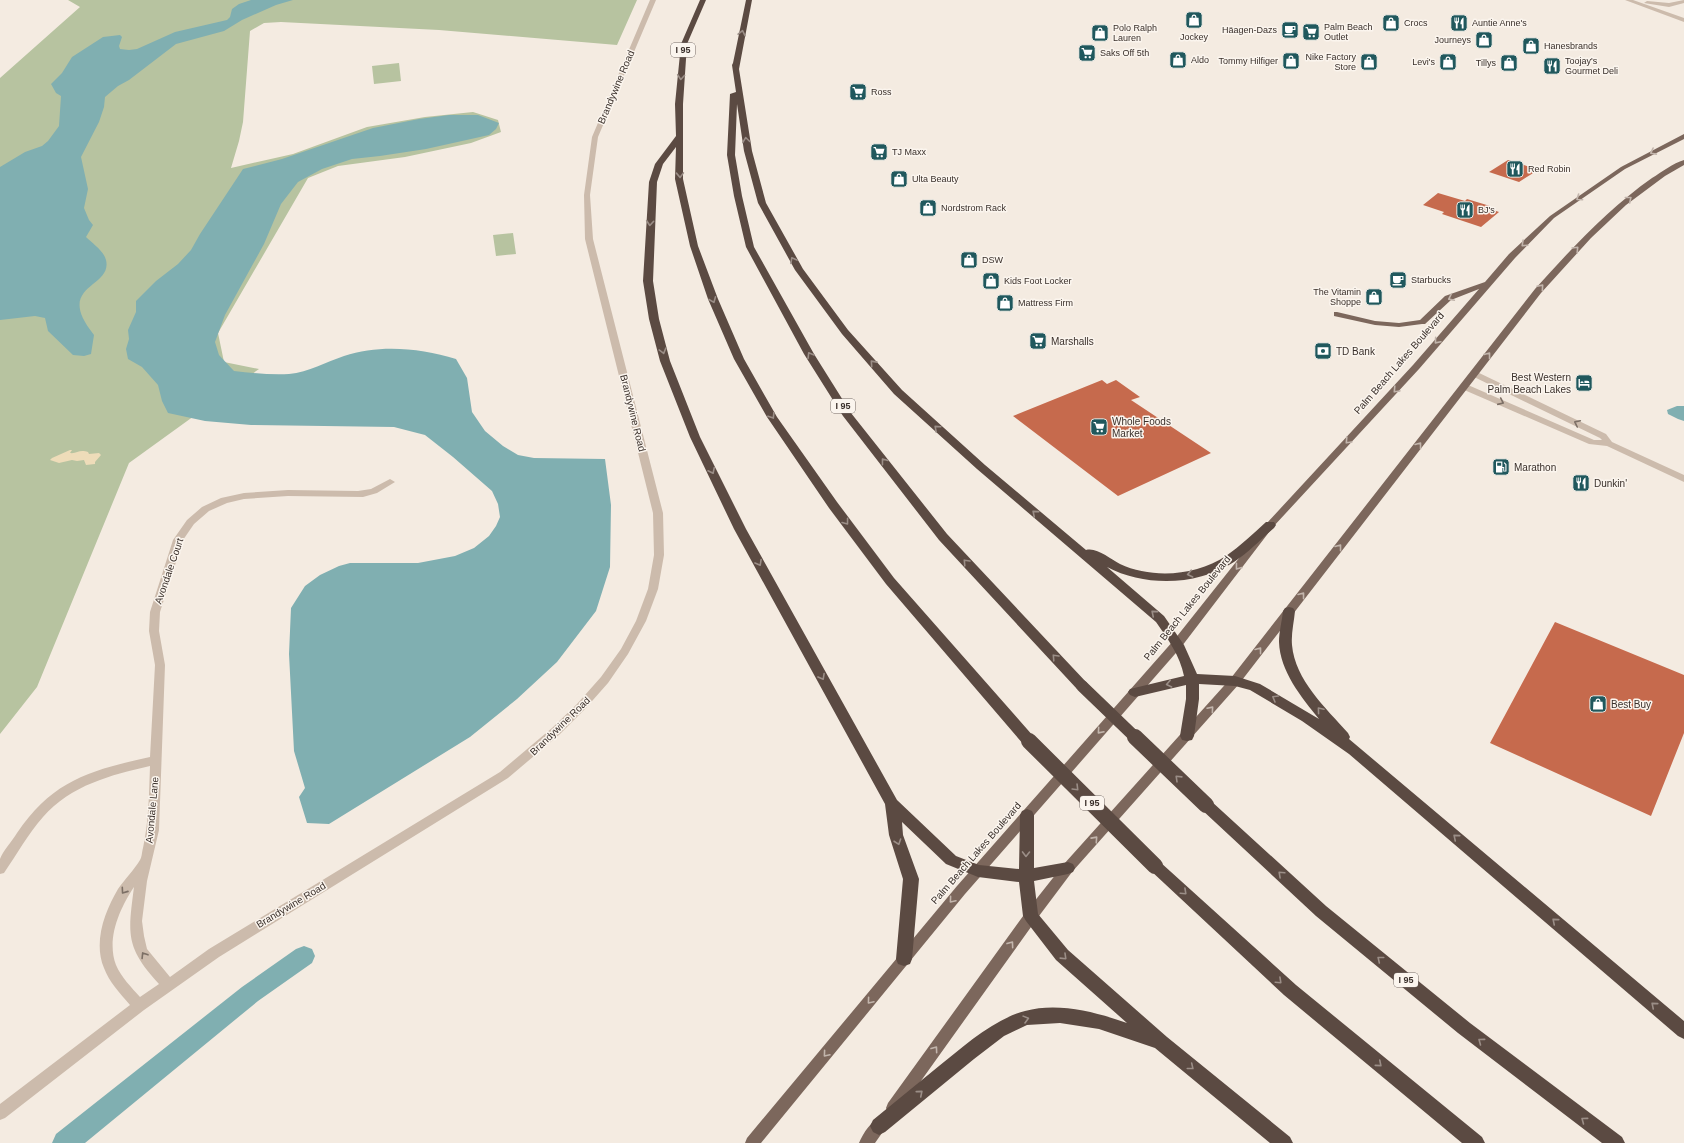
<svg xmlns="http://www.w3.org/2000/svg" width="1684" height="1143" viewBox="0 0 1684 1143" font-family="Helvetica,sans-serif">
<style>
.green{fill:#b7c3a0}
.sand{fill:#eedcb9}
.water{fill:#80afb1}
.lines{fill:none;stroke-linecap:round;stroke-linejoin:round}
.canal{fill:#80afb1;fill-rule:evenodd}
.building{fill:#c66a4d}
.minor{fill:#ccbbac;fill-rule:evenodd}
.major{fill:#7c675c;fill-rule:evenodd}
.highway{fill:#5b4a42;fill-rule:evenodd}
.highway-bridge-far1{stroke:#5b4a42;stroke-width:12}
.highway-bridge{stroke:#5b4a42;stroke-width:16}
.oneway{stroke:#9b8e87}
.oneway2{stroke:#c2b5ac}
.oneway3{stroke:#7c6f65}
.labels{text-anchor:middle;dominant-baseline:central;stroke-width:3;stroke-linejoin:round;paint-order:stroke}
.far-poi-label{font-size:9px;fill:#3a302b;stroke:#fbf5ee;text-anchor:start}
.shield{fill:#fbf5ee;stroke:#746b66;stroke-width:1}
.shield-label{font-size:9px;font-weight:bold;fill:#3a302b}
.street-label{font-size:10px;fill:#3a302b;stroke:#fbf5ee}
.poi-label{font-size:10px;fill:#3a302b;stroke:#fbf5ee;text-anchor:start}
</style>
<rect width="100%" height="100%" fill="#f4ebe1"/>
<!-- green -->
<path class="green" d="M68,0H637L617,45L439,30L281,22L264,23L250,31L243,122L239,141L231,168L293,154L367,127L425,117L473,112L498,120L501,132L471,143L405,157L338,166L308,178L218,333L224,362L259,369L129,463L37,687L0,734V78L80,7Z
M399,63L401,81L374,84L372,66Z
M513,233L516,254L496,256L493,235Z"/>
<!-- sand -->
<path class="sand" d="M70,450H72L70,453C77,454 79,449 88,452L89,454L99,453L101,455L95,462V464L86,465L84,460L77,461L72,460L59,463L50,460L52,458Z"/>
<!-- water -->
<path class="water" d="M251,0H293L276,5L242,20L224,31L176,44L129,80L118,86L105,97L104,107L99,122L81,157L88,189L84,208L89,220L93,225L86,237C92,243 104,251 106,260C113,289 53,284 94,335L91,354L84,356L73,355L48,331L45,318L35,316L0,320V167L25,152L42,146L48,141L59,126L61,96L56,93L51,84L62,73L72,57L103,37L120,35L122,37L119,46L120,49L129,50L137,49L175,32L227,20L230,17L232,9L239,4Z
M449,115H478L499,123L496,129L489,135L426,149L380,156L352,159L322,169L298,182L281,204L264,244L225,315L215,342L219,355L234,371C252,373 271,375 289,374C309,372 326,362 344,356C380,344 420,348 456,359L467,378L472,412L485,431L503,446L518,455L534,458L605,459L611,505L610,567L596,611L557,662L517,699L470,737L329,824L307,823L299,797L305,788L294,751L289,654L291,608L305,586L320,575L339,566L350,563H418L455,556L474,548L489,536L496,526L500,517L498,504L492,491L453,457L425,435L394,427L251,425L205,421L168,413L162,401L158,385L142,367L128,359L126,349L129,339L128,330L136,312V301L156,281L178,264L191,250L200,234L243,169L282,159L373,128L419,119Z
M1677,406H1684V421L1678,419L1668,414L1667,410Z"/>
<g class="lines">
<!-- canal -->
<path class="canal" d="M304,946L312,949L315,956L312,963L258,1001L85,1143H52L56,1134L242,987L296,949Z"/>
</g>
<!-- building -->
<path class="building" d="M1508,160L1521,164L1538,170L1519,182L1489,172Z
M1438,193L1465,201L1467,199L1490,206L1487,208L1499,212L1481,227L1442,214L1444,212L1423,205Z
M1102,380L1107,384L1116,380L1140,397L1131,400L1211,453L1118,496L1013,416Z
M1555,622L1684,675V733L1651,816L1490,743Z"/>
<g class="lines">
<!-- minor -->
<path class="minor" d="M650,0H656L598,137L590,195L593,239L663,513L664,555L658,589L646,621L628,654L608,683L585,709L560,734L508,778L219,957L144,1010L5,1118L0,1120V1104L130,1005C120,993 109,982 104,968C93,942 105,911 118,889C125,879 134,870 140,860C142,857 142,851 143,848C149,821 149,793 150,766C111,775 71,785 43,817C28,834 17,854 4,873L0,874C0,870 0,863 0,859C2,852 13,840 17,833C53,780 91,770 150,757L155,665L149,631L150,612L173,540L187,520L202,507L221,498L244,493L288,490L358,491L371,489L390,479L395,482L377,493L363,497L288,496L244,499L227,503L209,511L194,524L183,540L160,612L159,631L165,665L159,830L147,881L142,921L144,936L147,949L170,977L209,949L500,772L552,728L577,704L601,677L621,649L636,621L648,589L654,555L653,513L585,239L584,195L592,137ZM134,887C128,934 125,947 159,984L140,997C132,988 121,977 116,965C106,939 120,908 134,887Z
M1625,0H1633L1684,18V22Z
M1684,0V3L1669,7L1644,3L1647,1L1669,3Z
M1475,371L1606,434L1612,442L1684,475V482L1607,446L1589,444L1462,389L1461,387L1462,385H1468L1594,440H1602L1600,438L1472,376L1471,374Z"/>
<!-- major -->
<path class="major" d="M1684,134V139L1625,169L1554,218L1515,258L1419,369L1273,527L1182,646L965,894L761,1143H745L747,1138L957,886L1174,640L1267,523L1413,365L1479,289L1451,300L1425,324H1422L1399,327L1375,325L1334,316V312H1337L1375,321L1399,323L1420,320L1445,296L1485,282L1509,254L1550,216L1621,167Z
M1684,160V165L1665,176L1626,205L1591,238L1541,293L1239,684L1072,872L1036,920L898,1113L893,1115L888,1113L886,1108L888,1103L1026,912L1064,864L1231,678L1535,289C1571,249 1608,209 1652,178C1662,172 1673,163 1684,160Z
M882,1116L887,1118L889,1123L875,1143H859C863,1133 872,1120 882,1116Z"/>
<!-- highway -->
<path class="highway" d="M700,0H706L687,44L683,104V179L698,246L718,299L744,359L777,417L837,502L894,578L1034,737L1036,741L1034,745L1029,746L1024,745L886,584L829,508L767,417L734,359L708,299L690,246L675,179L676,147L663,164L657,182L653,281L659,319L670,361L700,437L746,529L897,800L956,856L979,865L1019,869L1020,815L1022,811L1027,809L1032,811L1034,815V868L1068,862L1073,864L1075,868L1073,872L1068,874L1034,881L1038,914L1068,950L1167,1037L1290,1137L1293,1143H1270L1155,1048L1099,1029L1060,1023L1027,1025L1004,1036L974,1059L885,1132L879,1135L873,1132L870,1126L873,1120C895,1102 917,1084 939,1066C964,1046 994,1019 1025,1011C1058,1002 1096,1012 1127,1023L1056,960L1026,921L1023,916L1019,882L978,877L946,864L902,822L903,835L919,879L912,959L910,964L904,966L898,964L896,959L903,879L889,835L885,804L734,529L690,437L660,361L649,319L643,281L649,182L655,164L676,136L675,104L681,44Z
M746,0H752L739,69L752,151L766,203L803,269L848,330L902,390L985,465L1086,550C1097,547 1110,559 1120,564C1152,579 1196,576 1226,556C1240,546 1253,534 1266,522H1274L1276,525L1274,528C1261,539 1249,552 1234,562C1197,586 1145,587 1107,567L1164,616L1184,645L1197,674L1235,676L1260,684L1319,719C1301,697 1280,671 1279,642C1279,632 1282,621 1283,611L1285,608L1289,607L1293,608L1295,611C1294,622 1291,634 1292,645C1295,680 1326,708 1348,733L1350,737L1349,739L1684,1021V1039L1678,1036L1349,754L1302,721L1250,690L1235,686L1199,684V699L1194,736L1192,740L1187,741L1182,740L1180,736L1186,699V685L1135,697L1130,695L1128,692L1130,689L1184,676C1180,656 1168,639 1156,622L977,469L894,394L842,334L795,270L758,203L744,151L737,104L735,155L742,196L754,247L814,354L851,413L947,534L1087,683L1089,686L1087,689L1082,691L1077,689L939,540L843,416L804,354L746,247L734,196L727,155L730,94L736,92L732,65L733,63Z
M1206,799L1211,801L1326,906L1470,1023L1622,1137L1625,1143H1602L1458,1033L1316,916L1201,809L1199,805L1201,801Z
M1155,860L1160,862L1296,985L1482,1137L1485,1143H1462L1284,995L1150,870L1148,866L1150,862Z"/>
<!-- highway-bridge-far1 -->
<path class="highway-bridge-far1" d="M1082,686L1136,738"/>
<!-- highway-bridge -->
<path class="highway-bridge" d="M1135,737L1206,805
M1029,741L1155,866"/>
</g>
<!-- one-way arrows -->
<defs><path id="oneway-chevron" d="M-2-3.5L2.5 0L-2 3.5" fill="none" stroke-width="1.6" stroke-linecap="round" stroke-linejoin="round"/></defs>
<g class="oneway">
<use href="#oneway-chevron" transform="translate(742 33) rotate(-78)"/>
<use href="#oneway-chevron" transform="translate(681 77) rotate(95)"/>
<use href="#oneway-chevron" transform="translate(746 140) rotate(-98)"/>
<use href="#oneway-chevron" transform="translate(680 175) rotate(88)"/>
<use href="#oneway-chevron" transform="translate(650 223) rotate(95)"/>
<use href="#oneway-chevron" transform="translate(793 260) rotate(-119)"/>
<use href="#oneway-chevron" transform="translate(713 300) rotate(68)"/>
<use href="#oneway-chevron" transform="translate(663 351) rotate(75)"/>
<use href="#oneway-chevron" transform="translate(810 355) rotate(-121)"/>
<use href="#oneway-chevron" transform="translate(873 363) rotate(-132)"/>
<use href="#oneway-chevron" transform="translate(772 416) rotate(58)"/>
<use href="#oneway-chevron" transform="translate(937 428) rotate(-138)"/>
<use href="#oneway-chevron" transform="translate(884 461) rotate(-128)"/>
<use href="#oneway-chevron" transform="translate(712 471) rotate(64)"/>
<use href="#oneway-chevron" transform="translate(1035 513) rotate(-140)"/>
<use href="#oneway-chevron" transform="translate(846 522) rotate(53)"/>
<use href="#oneway-chevron" transform="translate(966 562) rotate(-133)"/>
<use href="#oneway-chevron" transform="translate(759 563) rotate(61)"/>
<use href="#oneway-chevron" transform="translate(1190 574) rotate(167)"/>
<use href="#oneway-chevron" transform="translate(1154 613) rotate(-140)"/>
<use href="#oneway-chevron" transform="translate(1055 657) rotate(-133)"/>
<use href="#oneway-chevron" transform="translate(822 677) rotate(61)"/>
<use href="#oneway-chevron" transform="translate(1169 684) rotate(168)"/>
<use href="#oneway-chevron" transform="translate(1275 698) rotate(-150)"/>
<use href="#oneway-chevron" transform="translate(1320 710) rotate(-130)"/>
<use href="#oneway-chevron" transform="translate(1178 778) rotate(-136)"/>
<use href="#oneway-chevron" transform="translate(1076 788) rotate(45)"/>
<use href="#oneway-chevron" transform="translate(1456 837) rotate(-140)"/>
<use href="#oneway-chevron" transform="translate(898 842) rotate(71)"/>
<use href="#oneway-chevron" transform="translate(1026 854) rotate(91)"/>
<use href="#oneway-chevron" transform="translate(1281 874) rotate(-137)"/>
<use href="#oneway-chevron" transform="translate(1184 892) rotate(43)"/>
<use href="#oneway-chevron" transform="translate(1555 921) rotate(-140)"/>
<use href="#oneway-chevron" transform="translate(1064 957) rotate(44)"/>
<use href="#oneway-chevron" transform="translate(1380 959) rotate(-141)"/>
<use href="#oneway-chevron" transform="translate(1279 981) rotate(43)"/>
<use href="#oneway-chevron" transform="translate(1654 1005) rotate(-140)"/>
<use href="#oneway-chevron" transform="translate(1026 1019) rotate(-15)"/>
<use href="#oneway-chevron" transform="translate(1481 1041) rotate(-143)"/>
<use href="#oneway-chevron" transform="translate(1379 1064) rotate(40)"/>
<use href="#oneway-chevron" transform="translate(1191 1067) rotate(39)"/>
<use href="#oneway-chevron" transform="translate(920 1093) rotate(-40)"/>
<use href="#oneway-chevron" transform="translate(1584 1120) rotate(-143)"/>
</g>
<g class="oneway2">
<use href="#oneway-chevron" transform="translate(1653 152) rotate(152)"/>
<use href="#oneway-chevron" transform="translate(1579 198) rotate(145)"/>
<use href="#oneway-chevron" transform="translate(1629 199) rotate(-39)"/>
<use href="#oneway-chevron" transform="translate(1524 244) rotate(137)"/>
<use href="#oneway-chevron" transform="translate(1576 249) rotate(-46)"/>
<use href="#oneway-chevron" transform="translate(1541 287) rotate(-49)"/>
<use href="#oneway-chevron" transform="translate(1451 298) rotate(154)"/>
<use href="#oneway-chevron" transform="translate(1437 341) rotate(131)"/>
<use href="#oneway-chevron" transform="translate(1488 355) rotate(-52)"/>
<use href="#oneway-chevron" transform="translate(1396 390) rotate(133)"/>
<use href="#oneway-chevron" transform="translate(1348 441) rotate(133)"/>
<use href="#oneway-chevron" transform="translate(1419 445) rotate(-52)"/>
<use href="#oneway-chevron" transform="translate(1339 547) rotate(-52)"/>
<use href="#oneway-chevron" transform="translate(1238 567) rotate(128)"/>
<use href="#oneway-chevron" transform="translate(1302 595) rotate(-52)"/>
<use href="#oneway-chevron" transform="translate(1259 650) rotate(-52)"/>
<use href="#oneway-chevron" transform="translate(1211 709) rotate(-49)"/>
<use href="#oneway-chevron" transform="translate(1100 731) rotate(131)"/>
<use href="#oneway-chevron" transform="translate(1095 839) rotate(-48)"/>
<use href="#oneway-chevron" transform="translate(952 900) rotate(130)"/>
<use href="#oneway-chevron" transform="translate(1011 944) rotate(-54)"/>
<use href="#oneway-chevron" transform="translate(870 1001) rotate(130)"/>
<use href="#oneway-chevron" transform="translate(935 1049) rotate(-54)"/>
<use href="#oneway-chevron" transform="translate(826 1054) rotate(130)"/>
</g>
<g class="oneway3">
<use href="#oneway-chevron" transform="translate(1501 402) rotate(24)"/>
<use href="#oneway-chevron" transform="translate(1577 423) rotate(-154)"/>
<use href="#oneway-chevron" transform="translate(124 891) rotate(125)"/>
<use href="#oneway-chevron" transform="translate(144 955) rotate(-122)"/>
</g>
<!-- icons -->
<defs>
<symbol id="shop-square" viewBox="-11 -11 22 22"><rect x="-9" y="-9" width="18" height="18" rx="4" fill="#20585d" stroke="#fbf5ee"/><path d="M-5-2.5h2.3a2.7 3.5 0 0 1 5.4 0H5L5.5 6h-11ZM-1.5-2.5h3a1.5 2.3 0 0 0-3 0Z" fill="#fff"/></symbol>
<symbol id="restaurant-square" viewBox="-11 -11 22 22"><rect x="-9" y="-9" width="18" height="18" rx="4" fill="#20585d" stroke="#fbf5ee"/><path d="M-5-6h1v4h1v-4h1v4h1v-4h1v5L-1.5 .5V6h-2V.5L-5-1ZM5-6V6H3V1.5H1.5Q1.5-4 5-6Z" fill="#fff"/></symbol>
<symbol id="cafe-square" viewBox="-11 -11 22 22"><rect x="-9" y="-9" width="18" height="18" rx="4" fill="#20585d" stroke="#fbf5ee"/><path d="M-5.5-4.5H6V0H3Q3 3.5 0 3.5H-2.5Q-5.5 3.5-5.5 0ZM3-3.2v2h1.7v-2ZM-6 4.5H4V6H-6Z" fill="#fff"/></symbol>
<symbol id="supermarket-square" viewBox="-11 -11 22 22"><rect x="-9" y="-9" width="18" height="18" rx="4" fill="#20585d" stroke="#fbf5ee"/><path d="M-6-5.5h2.5l.6 2H6L4.5 2H-2.5L-4.4-4H-6ZM-1.5 3.2a1.3 1.3 0 1 0 .1 0ZM3 3.2a1.3 1.3 0 1 0 .1 0Z" fill="#fff"/></symbol>
<symbol id="bank-square" viewBox="-11 -11 22 22"><rect x="-9" y="-9" width="18" height="18" rx="4" fill="#20585d" stroke="#fbf5ee"/><path d="M-6-4H6V4H-6ZM0-2.3a2.3 2.3 0 1 0 0 4.6a2.3 2.3 0 1 0 0-4.6Z" fill="#fff"/></symbol>
<symbol id="hotel-square" viewBox="-11 -11 22 22"><rect x="-9" y="-9" width="18" height="18" rx="4" fill="#20585d" stroke="#fbf5ee"/><path d="M-6-4.5h1.5V1H6V5H4.5V3h-9V5H-6ZM-4 0a1.8 1.8 0 1 1 3.6 0ZM.5 0V-2.5h3Q6-2.5 6 0Z" fill="#fff"/></symbol>
<symbol id="fuel-square" viewBox="-11 -11 22 22"><rect x="-9" y="-9" width="18" height="18" rx="4" fill="#20585d" stroke="#fbf5ee"/><path d="M-5.5-6h7V0h2V4h1.3V-2.5L3-4.5l.8-.8L6-3V5H2.5V1h-1V6h-7ZM-4.2-4.7v3.2H.2V-4.7Z" fill="#fff"/></symbol>
</defs>
<g fill-rule="evenodd">
<use href="#shop-square" x="1184" y="10" width="20" height="20"/>
<use href="#shop-square" x="1381" y="13" width="20" height="20"/>
<use href="#restaurant-square" x="1449" y="13" width="20" height="20"/>
<use href="#cafe-square" x="1280" y="20" width="20" height="20"/>
<use href="#supermarket-square" x="1301" y="22" width="20" height="20"/>
<use href="#shop-square" x="1090" y="23" width="20" height="20"/>
<use href="#shop-square" x="1474" y="30" width="20" height="20"/>
<use href="#shop-square" x="1521" y="36" width="20" height="20"/>
<use href="#supermarket-square" x="1077" y="43" width="20" height="20"/>
<use href="#shop-square" x="1168" y="50" width="20" height="20"/>
<use href="#shop-square" x="1281" y="51" width="20" height="20"/>
<use href="#shop-square" x="1359" y="52" width="20" height="20"/>
<use href="#shop-square" x="1438" y="52" width="20" height="20"/>
<use href="#shop-square" x="1499" y="53" width="20" height="20"/>
<use href="#restaurant-square" x="1542" y="56" width="20" height="20"/>
<use href="#supermarket-square" x="848" y="82" width="20" height="20"/>
<use href="#supermarket-square" x="869" y="142" width="20" height="20"/>
<use href="#restaurant-square" x="1505" y="159" width="20" height="20"/>
<use href="#shop-square" x="889" y="169" width="20" height="20"/>
<use href="#shop-square" x="918" y="198" width="20" height="20"/>
<use href="#restaurant-square" x="1455" y="200" width="20" height="20"/>
<use href="#shop-square" x="959" y="250" width="20" height="20"/>
<use href="#cafe-square" x="1388" y="270" width="20" height="20"/>
<use href="#shop-square" x="981" y="271" width="20" height="20"/>
<use href="#shop-square" x="1364" y="287" width="20" height="20"/>
<use href="#shop-square" x="995" y="293" width="20" height="20"/>
<use href="#supermarket-square" x="1028" y="331" width="20" height="20"/>
<use href="#bank-square" x="1313" y="341" width="20" height="20"/>
<use href="#hotel-square" x="1574" y="373" width="20" height="20"/>
<use href="#supermarket-square" x="1089" y="417" width="20" height="20"/>
<use href="#fuel-square" x="1491" y="457" width="20" height="20"/>
<use href="#restaurant-square" x="1571" y="473" width="20" height="20"/>
<use href="#shop-square" x="1588" y="694" width="20" height="20"/>
</g>
<g class="labels">
<!-- far-poi labels -->
<g class="far-poi-label">
<text x="1404" y="23">Crocs</text>
<text x="1472" y="23">Auntie Anne's</text>
<text x="1324" y="27">Palm Beach<tspan x="1324" dy="10">Outlet</tspan></text>
<text x="1113" y="28">Polo Ralph<tspan x="1113" dy="10">Lauren</tspan></text>
<text x="1277" y="30" text-anchor="end">Häagen-Dazs</text>
<text x="1194" y="37" text-anchor="middle">Jockey</text>
<text x="1471" y="40" text-anchor="end">Journeys</text>
<text x="1544" y="46">Hanesbrands</text>
<text x="1100" y="53">Saks Off 5th</text>
<text x="1356" y="57" text-anchor="end">Nike Factory<tspan x="1356" dy="10">Store</tspan></text>
<text x="1191" y="60">Aldo</text>
<text x="1278" y="61" text-anchor="end">Tommy Hilfiger</text>
<text x="1565" y="61">Toojay's<tspan x="1565" dy="10">Gourmet Deli</tspan></text>
<text x="1435" y="62" text-anchor="end">Levi's</text>
<text x="1496" y="63" text-anchor="end">Tillys</text>
<text x="871" y="92">Ross</text>
<text x="892" y="152">TJ Maxx</text>
<text x="1528" y="169">Red Robin</text>
<text x="912" y="179">Ulta Beauty</text>
<text x="941" y="208">Nordstrom Rack</text>
<text x="1478" y="210">BJ's</text>
<text x="982" y="260">DSW</text>
<text x="1411" y="280">Starbucks</text>
<text x="1004" y="281">Kids Foot Locker</text>
<text x="1361" y="292" text-anchor="end">The Vitamin<tspan x="1361" dy="10">Shoppe</tspan></text>
<text x="1018" y="303">Mattress Firm</text>
</g>
<!-- shield labels -->
<g class="shield">
<rect x="671" y="43" width="24" height="14" rx="3"/>
<rect x="831" y="399" width="24" height="14" rx="3"/>
<rect x="1080" y="796" width="24" height="14" rx="3"/>
<rect x="1394" y="973" width="24" height="14" rx="3"/>
</g>
<g class="shield-label">
<text x="683" y="50">I 95</text>
<text x="843" y="406">I 95</text>
<text x="1092" y="803">I 95</text>
<text x="1406" y="980">I 95</text>
</g>
<!-- street labels -->
<g class="street-label">
<text transform="translate(616 87) rotate(-67)">Brandywine Road</text>
<text transform="translate(1399 363) rotate(-49)">Palm Beach Lakes Boulevard</text>
<text transform="translate(633 413) rotate(76)">Brandywine Road</text>
<text transform="translate(169 571) rotate(-71)">Avondale Court</text>
<text transform="translate(1187 608) rotate(-51)">Palm Beach Lakes Boulevard</text>
<text transform="translate(560 726) rotate(-44)">Brandywine Road</text>
<text transform="translate(152 810) rotate(-85)">Avondale Lane</text>
<text transform="translate(976 853) rotate(-49)">Palm Beach Lakes Boulevard</text>
<text transform="translate(291 905) rotate(-31)">Brandywine Road</text>
</g>
<!-- poi labels -->
<g class="poi-label">
<text x="1051" y="341">Marshalls</text>
<text x="1336" y="351">TD Bank</text>
<text x="1571" y="377" text-anchor="end">Best Western<tspan x="1571" dy="12">Palm Beach Lakes</tspan></text>
<text x="1112" y="421">Whole Foods<tspan x="1112" dy="12">Market</tspan></text>
<text x="1514" y="467">Marathon</text>
<text x="1594" y="483">Dunkin'</text>
<text x="1611" y="704">Best Buy</text>
</g>
</g>
</svg>
